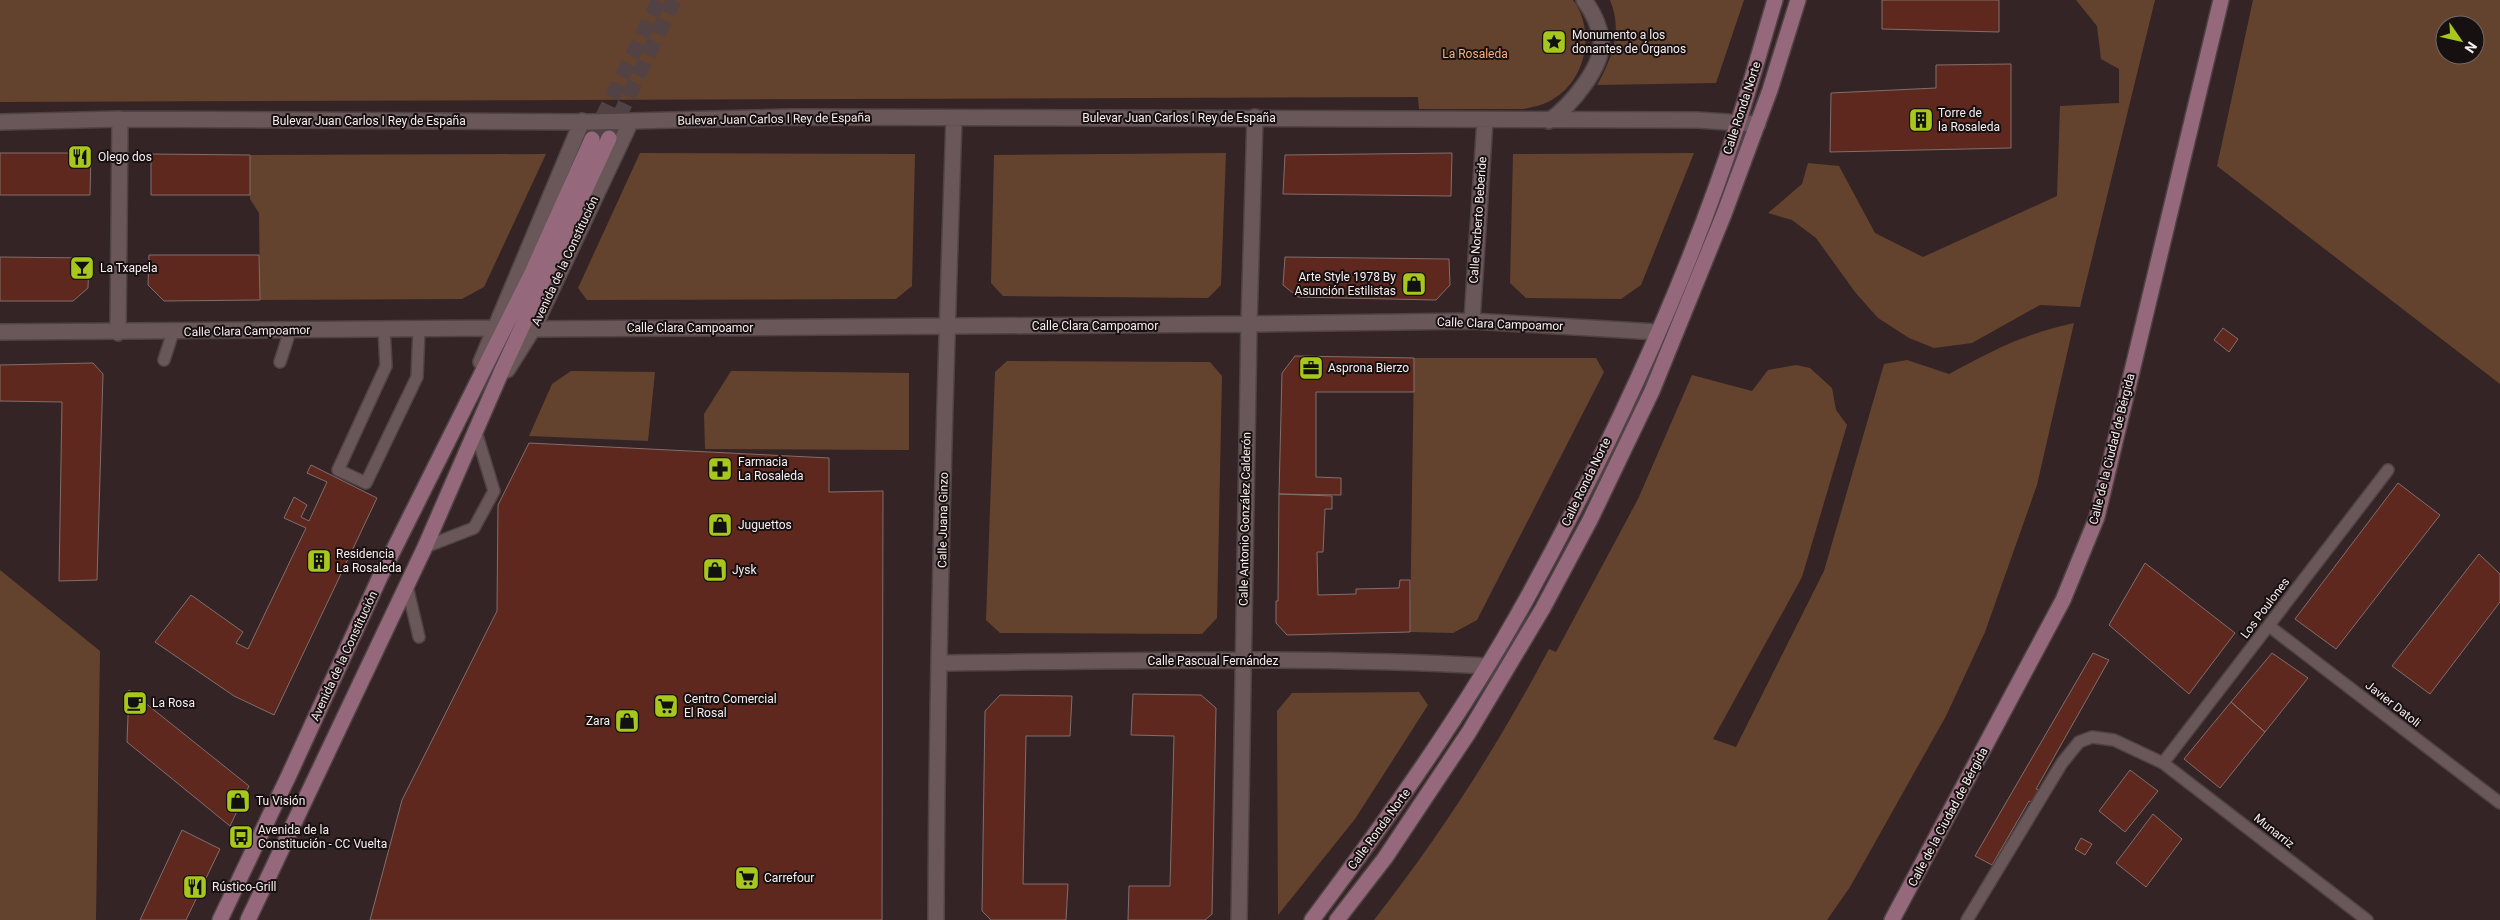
<svg xmlns="http://www.w3.org/2000/svg" width="2500" height="920" viewBox="0 0 2500 920" font-family="Roboto,sans-serif">
<style>
.green{fill:#64432e;fill-rule:evenodd}
.building{fill:#5f281e;stroke:#816e6a}
.lines{fill:none;stroke-linecap:round;stroke-linejoin:round}
.secondary-tunnel{stroke:#524244;stroke-width:15;stroke-dasharray:15 8;stroke-linecap:butt}
.lane-casing{stroke:#504345;stroke-width:14}
.street-casing{stroke:#504345;stroke-width:18}
.secondary-casing{stroke:#504345;stroke-width:18}
.lane{stroke:#6a5759;stroke-width:11}
.street{stroke:#6a5759;stroke-width:15}
.secondary{stroke:#95697b;stroke-width:15}
.labels{text-anchor:middle;dominant-baseline:central;stroke-width:4;stroke-linejoin:round;paint-order:stroke}
.poi-label{font-size:12px;fill:#f9edee;stroke:#171010;text-anchor:start}
.park-label{font-size:12px;fill:#fcaf7b;stroke:#171010}
.street-label{font-size:12px;fill:#f9edee;stroke:#171010}
</style>
<rect width="100%" height="100%" fill="#342426"/>
<!-- green -->
<path class="green" d="M0,0H1573C1595,29 1587,77 1556,97C1547,104 1535,107 1523,109H1419L1418,97L0,102Z
M1610,0H1744L1716,83L1597,85C1612,58 1623,31 1610,0Z
M2076,0H2155L2080,307L2040,305L1972,343L1934,348L1909,338L1878,318L1855,292L1816,238L1792,220L1768,213L1802,184L1808,163L1839,166L1875,233L1923,257L2057,196L2060,106L2119,103V69L2101,59L2097,26Z
M2253,0H2500V384L2217,166ZM2445,25H2475V55H2445Z
M640,153L915,154L912,286L896,299L587,300L578,288Z
M1226,153L1221,285L1208,298L1003,296L991,283L994,155Z
M1694,153L1641,285L1621,299L1526,298L1510,283L1513,154Z
M546,154L484,287L462,299L260,300L259,213L250,199V155Z
M2074,323L2037,485L1985,632L1946,716L1850,887L1827,920H1374C1440,836 1499,744 1549,649L1556,652L1638,499L1692,375L1752,391L1768,370L1796,365L1810,368L1832,388L1836,410L1847,425L1802,577L1713,739L1736,747L1824,571L1884,364L1907,360L1949,374C1994,350 2023,334 2074,323Z
M1414,358H1596L1604,372L1477,620L1453,633L1410,632Z
M1007,361L1210,362L1222,376L1217,618L1202,634L1000,633L986,620L995,372Z
M571,371L655,372L648,441L529,436L552,384Z
M731,371L909,373V450L705,449L704,414Z
M0,570L100,651L96,920H0Z
M1419,692L1428,705L1355,819L1278,915L1277,711L1292,693Z"/>
<!-- building -->
<path class="building" d="M1882,0H1999V32L1882,29Z
M2011,64V148L1830,152L1831,93L1936,88V65Z
M0,153H91L90,195H0Z
M1452,153L1451,196L1283,194L1285,155Z
M151,154L250,155V195H151Z
M149,255H259L260,300L164,301L148,285Z
M0,257L89,258L88,288L73,301H0Z
M1285,257L1449,259L1450,285L1436,300L1298,297L1283,285Z
M2223,328L2238,339L2229,352L2214,340Z
M1295,356L1414,358V392H1316V477L1341,478V495L1279,494L1282,373Z
M93,363L103,374L97,580L59,581L62,402L0,401V365Z
M529,443L829,458V492L883,491L882,920H370L402,800L497,611L498,505Z
M311,465L377,498L274,715L234,696L155,642L191,595L243,632L236,643L248,649L306,528L284,518L294,497L307,505L301,517L309,521L327,482L307,473Z
M2398,483L2440,515L2336,649L2295,619Z
M1279,494L1332,496V509H1325L1323,552H1317L1318,595L1356,594V589L1399,588L1400,580H1410V632L1287,635L1276,623V601H1278Z
M2479,554L2500,574V602L2430,694L2392,666Z
M2145,563L2235,633L2189,694L2109,625Z
M2093,653L2109,660L2036,789L2039,790L2032,803L2029,801L1992,865L1975,856Z
M2272,653L2308,678L2265,732L2231,702Z
M129,690L249,786L230,826L127,742Z
M1133,694L1201,695L1216,708L1212,914L1205,920H1128L1129,886H1170L1174,736L1131,735Z
M1000,695L1072,696L1070,736H1026L1023,884H1068L1066,920H991L982,911L985,711Z
M2231,702L2265,732L2220,788L2184,759Z
M2130,770L2158,791L2125,832L2099,811Z
M2153,814L2182,839L2146,887L2116,863Z
M182,830L220,849L186,920H140Z
M2081,838L2092,844L2085,855L2075,849Z"/>
<g class="lines">
<!-- secondary-tunnel -->
<path class="secondary-tunnel" d="M609,138L674,0
M592,139L659,0"/>
<defs>
<path id="lane" d="M384,329L386,366L338,470L366,483L417,377L419,329
M164,360L173,332
M280,362L290,331
M425,547L474,528L494,491L476,432
M407,586L419,637
M2269,626L2500,803
M2163,763L2388,470
M1967,920L2062,763L2079,742L2092,737L2114,740L2163,763L2367,920"/>
<path id="street" d="M1549,121C1570,106 1605,66 1601,39C1599,24 1593,12 1584,0
M0,122L120,119L590,122L790,117L1697,120L1758,124
M1472,321L1485,120
M533,329L1249,324L1472,321L1657,332
M0,332L494,328
M118,333L120,119
M481,362L582,121
M507,370L533,329L631,121
M940,663C1122,661 1305,656 1487,666
M936,920C937,653 945,386 954,119
M1239,920L1249,324L1255,117"/>
<path id="secondary" d="M220,920L289,775L380,577L532,273L592,139
M248,920L425,547L503,368L609,138
M1312,920C1389,817 1464,712 1526,600C1608,451 1687,282 1739,120C1752,80 1763,40 1775,0
M1337,920L1385,858L1469,732L1543,608L1590,520L1652,391L1724,214L1770,90L1798,0
M1892,920L2063,600L2097,517L2221,0"/>
</defs>
<!-- lane casing -->
<use href="#lane" class="lane-casing"/>
<!-- street casing -->
<use href="#street" class="street-casing"/>
<!-- secondary casing -->
<use href="#secondary" class="secondary-casing"/>
<!-- lane -->
<use href="#lane" class="lane"/>
<!-- street -->
<use href="#street" class="street"/>
<!-- secondary -->
<use href="#secondary" class="secondary"/>
</g>
<!-- icons -->
<defs>
<symbol id="sight-square" viewBox="-11 -11 22 22"><rect x="-9" y="-9" width="18" height="18" rx="4" fill="#a8c71c" stroke="#171010"/><path d="M0-6L1.8-2.2L6-1.7L2.9 1.2L3.7 5.4L0 3.3L-3.7 5.4L-2.9 1.2L-6-1.7L-1.8-2.2Z" fill="#111"/></symbol>
<symbol id="building-square" viewBox="-11 -11 22 22"><rect x="-9" y="-9" width="18" height="18" rx="4" fill="#a8c71c" stroke="#171010"/><path d="M-4-6H4V6H1V3H-1V6H-4ZM-2.5-4.3h1.7v1.8h-1.7ZM.8-4.3h1.7v1.8H.8ZM-2.5-1h1.7V.8h-1.7ZM.8-1h1.7V.8H.8Z" fill="#111"/></symbol>
<symbol id="restaurant-square" viewBox="-11 -11 22 22"><rect x="-9" y="-9" width="18" height="18" rx="4" fill="#a8c71c" stroke="#171010"/><path d="M-5-6h1v4h1v-4h1v4h1v-4h1v5L-1.5 .5V6h-2V.5L-5-1ZM5-6V6H3V1.5H1.5Q1.5-4 5-6Z" fill="#111"/></symbol>
<symbol id="bar-square" viewBox="-11 -11 22 22"><rect x="-9" y="-9" width="18" height="18" rx="4" fill="#a8c71c" stroke="#171010"/><path d="M-6-5H6L.8 .8V4.5H3.5V6h-7V4.5H-.8V.8Z" fill="#111"/></symbol>
<symbol id="shop-square" viewBox="-11 -11 22 22"><rect x="-9" y="-9" width="18" height="18" rx="4" fill="#a8c71c" stroke="#171010"/><path d="M-5-2.5h2.3a2.7 3.5 0 0 1 5.4 0H5L5.5 6h-11ZM-1.5-2.5h3a1.5 2.3 0 0 0-3 0Z" fill="#111"/></symbol>
<symbol id="office-square" viewBox="-11 -11 22 22"><rect x="-9" y="-9" width="18" height="18" rx="4" fill="#a8c71c" stroke="#171010"/><path d="M-6-3h4V-5.5h4V-3h4V5H-6ZM-1-4.5V-3h2v-1.5ZM-6 0V1H6V0Z" fill="#111"/></symbol>
<symbol id="pharmacy-square" viewBox="-11 -11 22 22"><rect x="-9" y="-9" width="18" height="18" rx="4" fill="#a8c71c" stroke="#171010"/><path d="M-2-6h4v4h4v4h-4v4h-4v-4h-4v-4h4Z" fill="#111"/></symbol>
<symbol id="cafe-square" viewBox="-11 -11 22 22"><rect x="-9" y="-9" width="18" height="18" rx="4" fill="#a8c71c" stroke="#171010"/><path d="M-5.5-4.5H6V0H3Q3 3.5 0 3.5H-2.5Q-5.5 3.5-5.5 0ZM3-3.2v2h1.7v-2ZM-6 4.5H4V6H-6Z" fill="#111"/></symbol>
<symbol id="supermarket-square" viewBox="-11 -11 22 22"><rect x="-9" y="-9" width="18" height="18" rx="4" fill="#a8c71c" stroke="#171010"/><path d="M-6-5.5h2.5l.6 2H6L4.5 2H-2.5L-4.4-4H-6ZM-1.5 3.2a1.3 1.3 0 1 0 .1 0ZM3 3.2a1.3 1.3 0 1 0 .1 0Z" fill="#111"/></symbol>
<symbol id="bus-square" viewBox="-11 -11 22 22"><rect x="-9" y="-9" width="18" height="18" rx="4" fill="#a8c71c" stroke="#171010"/><path d="M-5-6H5V4H4V6H2V4H-2V6H-4V4H-5ZM-3.5-4V0h7V-4ZM-3.5 1.2v1.5H-2V1.2ZM2 1.2v1.5H3.5V1.2Z" fill="#111"/></symbol>
</defs>
<g fill-rule="evenodd">
<use href="#sight-square" x="1540" y="28" width="28" height="28"/>
<use href="#building-square" x="1907" y="106" width="28" height="28"/>
<use href="#restaurant-square" x="66" y="143" width="28" height="28"/>
<use href="#bar-square" x="68" y="254" width="28" height="28"/>
<use href="#shop-square" x="1400" y="270" width="28" height="28"/>
<use href="#office-square" x="1297" y="354" width="28" height="28"/>
<use href="#pharmacy-square" x="706" y="455" width="28" height="28"/>
<use href="#shop-square" x="706" y="511" width="28" height="28"/>
<use href="#building-square" x="305" y="547" width="28" height="28"/>
<use href="#shop-square" x="701" y="556" width="28" height="28"/>
<use href="#cafe-square" x="121" y="689" width="28" height="28"/>
<use href="#supermarket-square" x="652" y="692" width="28" height="28"/>
<use href="#shop-square" x="613" y="707" width="28" height="28"/>
<use href="#shop-square" x="224" y="787" width="28" height="28"/>
<use href="#bus-square" x="227" y="823" width="28" height="28"/>
<use href="#supermarket-square" x="733" y="864" width="28" height="28"/>
<use href="#restaurant-square" x="181" y="873" width="28" height="28"/>
</g>
<g class="labels">
<!-- poi labels -->
<g class="poi-label">
<text x="1572" y="35">Monumento a los<tspan x="1572" dy="14">donantes de Órganos</tspan></text>
<text x="1938" y="113">Torre de<tspan x="1938" dy="14">la Rosaleda</tspan></text>
<text x="98" y="157">Olego dos</text>
<text x="100" y="268">La Txapela</text>
<text x="1396" y="277" text-anchor="end">Arte Style 1978 By<tspan x="1396" dy="14">Asunción Estilistas</tspan></text>
<text x="1328" y="368">Asprona Bierzo</text>
<text x="738" y="462">Farmacia<tspan x="738" dy="14">La Rosaleda</tspan></text>
<text x="738" y="525">Juguettos</text>
<text x="336" y="554">Residencia<tspan x="336" dy="14">La Rosaleda</tspan></text>
<text x="732" y="570">Jysk</text>
<text x="684" y="699">Centro Comercial<tspan x="684" dy="14">El Rosal</tspan></text>
<text x="152" y="703">La Rosa</text>
<text x="610" y="721" text-anchor="end">Zara</text>
<text x="256" y="801">Tu Visión</text>
<text x="258" y="830">Avenida de la<tspan x="258" dy="14">Constitución - CC Vuelta</tspan></text>
<text x="764" y="878">Carrefour</text>
<text x="212" y="887">Rústico-Grill</text>
</g>
<!-- park labels -->
<g class="park-label">
<text x="1475" y="54">La Rosaleda</text>
</g>
<!-- street labels -->
<g class="street-label">
<text transform="translate(1742 108) rotate(-72)">Calle Ronda Norte</text>
<text x="1179" y="118">Bulevar Juan Carlos I Rey de España</text>
<text transform="translate(774 119) rotate(-1)">Bulevar Juan Carlos I Rey de España</text>
<text x="369" y="121">Bulevar Juan Carlos I Rey de España</text>
<text transform="translate(1478 220) rotate(-86)">Calle Norberto Beberide</text>
<text transform="translate(565 261) rotate(-65)">Avenida de la Constitución</text>
<text transform="translate(1500 324) rotate(2)">Calle Clara Campoamor</text>
<text x="1095" y="326">Calle Clara Campoamor</text>
<text x="690" y="328">Calle Clara Campoamor</text>
<text transform="translate(247 331) rotate(-1)">Calle Clara Campoamor</text>
<text transform="translate(2112 449) rotate(-76)">Calle de la Ciudad de Bérgida</text>
<text transform="translate(1586 482) rotate(-64)">Calle Ronda Norte</text>
<text transform="translate(1245 519) rotate(-89)">Calle Antonio González Calderón</text>
<text transform="translate(943 520) rotate(-89)">Calle Juana Ginzo</text>
<text transform="translate(2265 608) rotate(-53)">Los Poulones</text>
<text transform="translate(344 656) rotate(-65)">Avenida de la Constitución</text>
<text x="1213" y="661">Calle Pascual Fernández</text>
<text transform="translate(2393 704) rotate(38)">Javier Datoli</text>
<text transform="translate(1948 817) rotate(-62)">Calle de la Ciudad de Bérgida</text>
<text transform="translate(1379 829) rotate(-54)">Calle Ronda Norte</text>
<text transform="translate(2274 831) rotate(38)">Munarriz</text>
</g>
</g>
<!-- north arrow -->
<g transform="translate(2460 40) rotate(124)"><circle r="24" fill="#171010" stroke="#716869"/>
<path d="M0-4L9 19L0 12L-9 19Z" fill="#a8c71c"/>
<text y="-8" font-size="14" font-weight="bold" text-anchor="middle" fill="#f9edee">N</text>
</g>
</svg>
